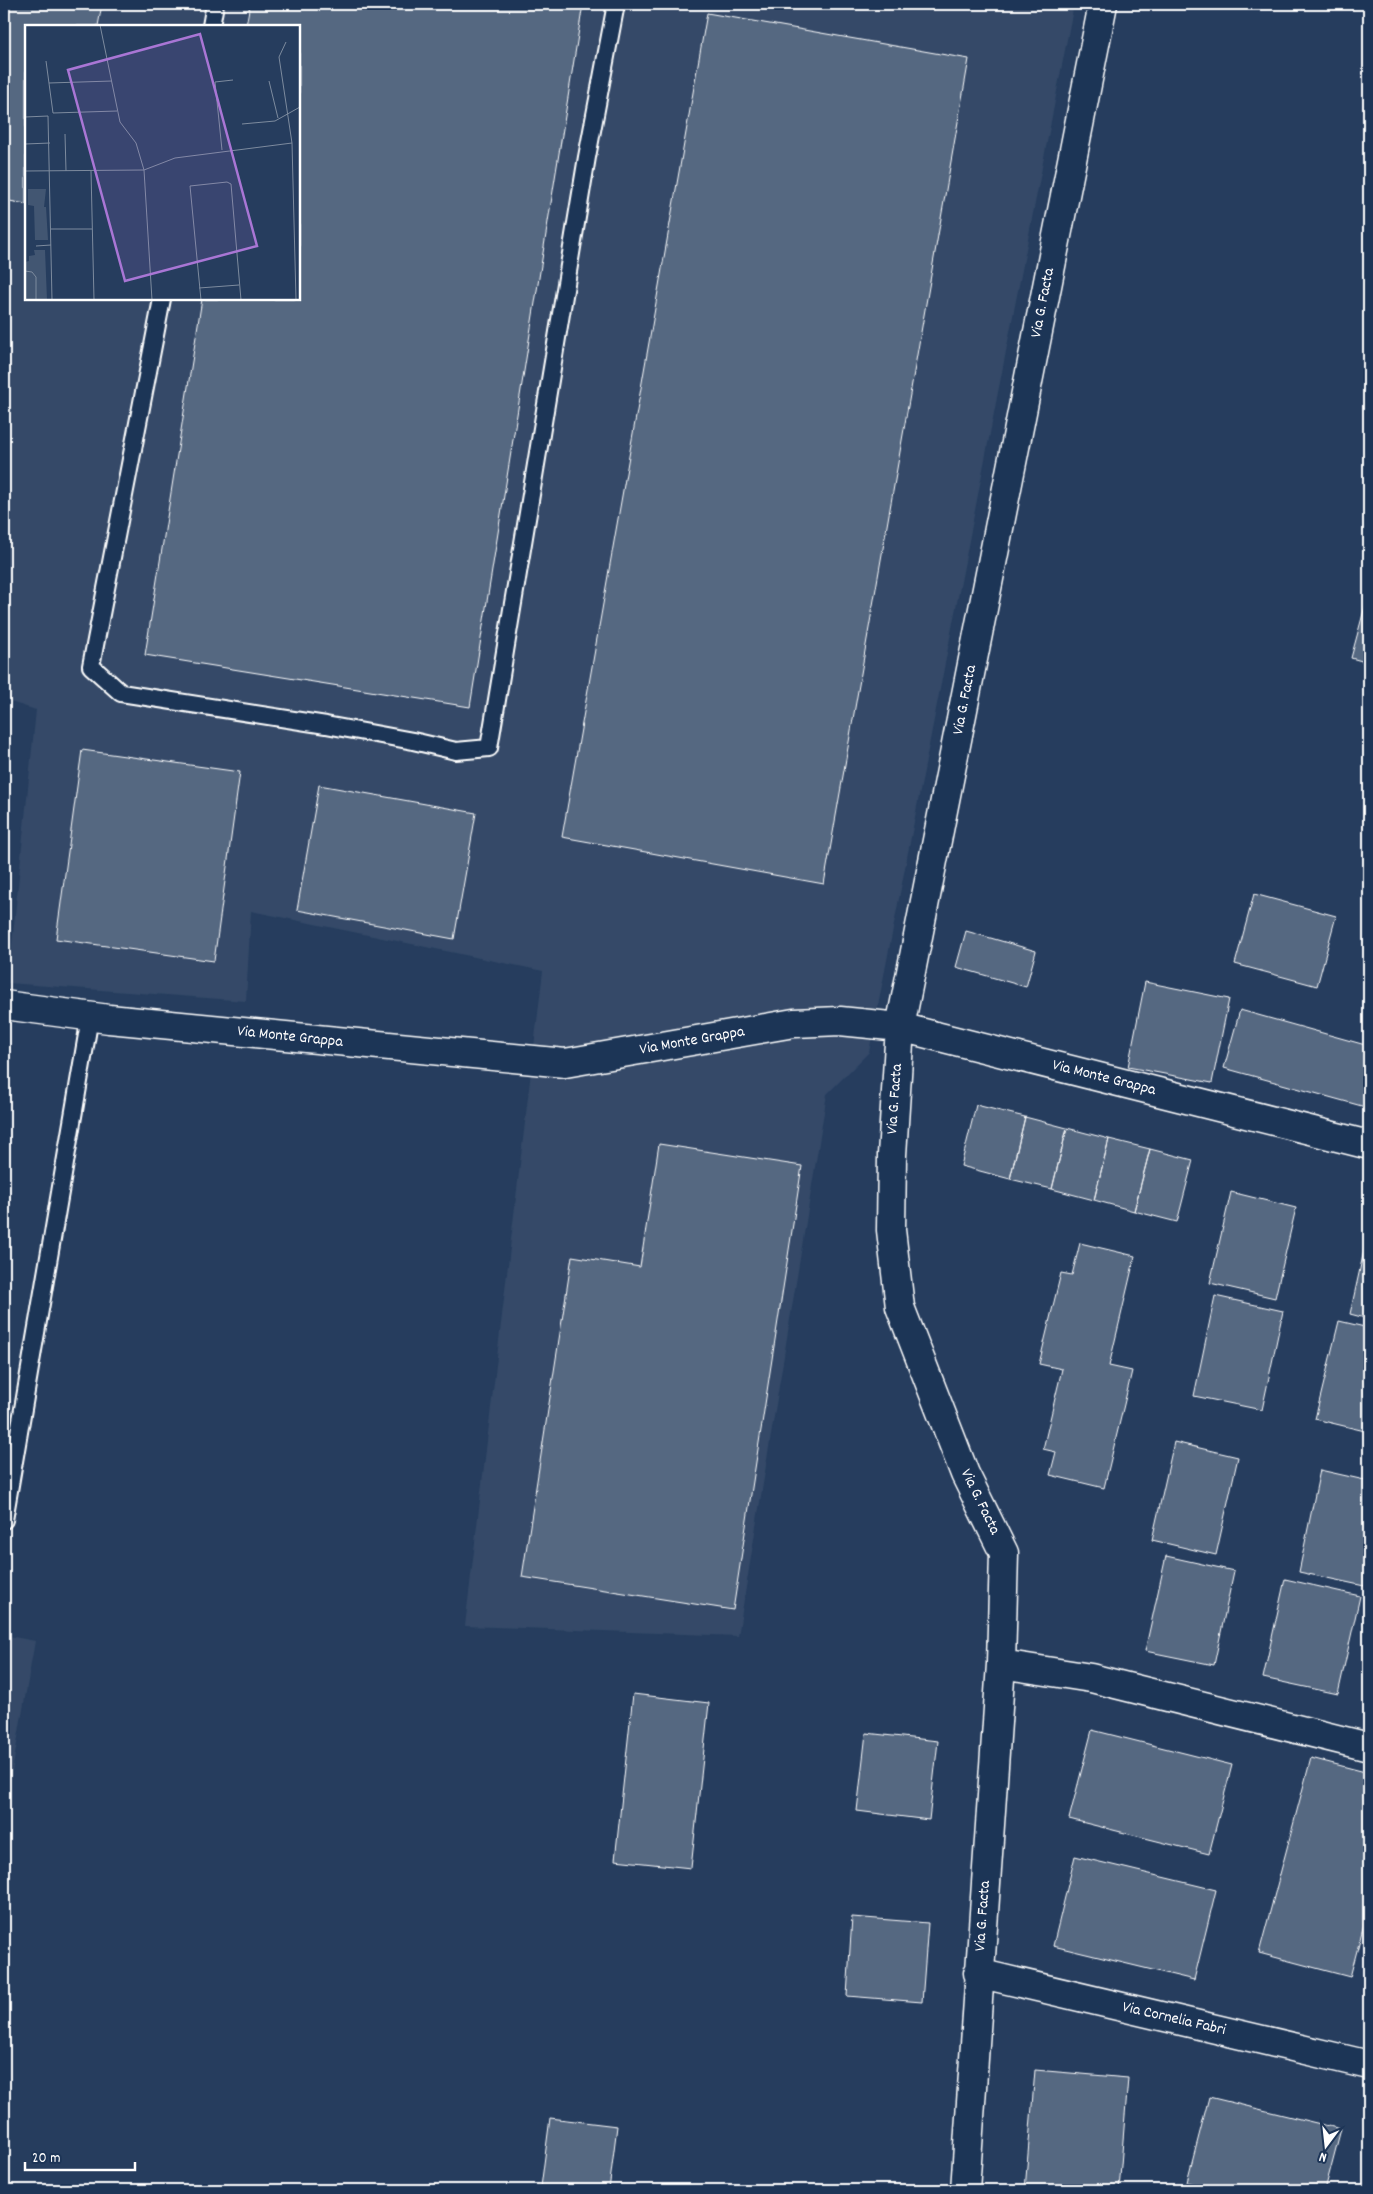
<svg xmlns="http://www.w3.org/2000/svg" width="1373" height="2194" viewBox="0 0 1373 2194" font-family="Dekko,sans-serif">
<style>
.built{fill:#344a68;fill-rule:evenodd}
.building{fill:#556781;stroke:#fff}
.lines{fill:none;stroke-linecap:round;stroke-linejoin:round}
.lane-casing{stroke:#fff;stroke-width:20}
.street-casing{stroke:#fff;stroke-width:31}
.lane{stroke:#1d3557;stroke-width:16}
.street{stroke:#1d3557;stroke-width:28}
.labels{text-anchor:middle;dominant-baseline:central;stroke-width:4.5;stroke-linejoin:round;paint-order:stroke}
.street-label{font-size:16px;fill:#fff;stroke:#1d3557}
.inset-road{fill:none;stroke:#7d8b9e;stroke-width:1}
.view{fill:#a976d5;fill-opacity:0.15;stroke:#a976d5;stroke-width:2.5}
.inset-edge{fill:none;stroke:#fff;stroke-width:2.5}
</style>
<rect width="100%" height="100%" fill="#263d5e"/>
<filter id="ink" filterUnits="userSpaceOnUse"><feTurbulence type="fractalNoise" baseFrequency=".02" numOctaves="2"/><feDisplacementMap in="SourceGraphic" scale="10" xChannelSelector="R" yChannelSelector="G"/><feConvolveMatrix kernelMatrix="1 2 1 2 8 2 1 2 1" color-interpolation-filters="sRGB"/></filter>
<g filter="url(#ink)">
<!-- built -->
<path class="built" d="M4,4H1074L869,1052L827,1094L738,1636L465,1626L543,971L251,911L246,1001L8,983L36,710L4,700ZM26,26H299V299H26Z
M4,1635L35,1641L4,1817Z"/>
<!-- building -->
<path class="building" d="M4,4H102L98,26H26V204L4,200Z
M250,4H583L470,707L145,655L202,299H299V26H246Z
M707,13L969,59L824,884L562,837Z
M1367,599H1369V663L1351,658Z
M82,750L240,772L214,961L56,939Z
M319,785L476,813L454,939L297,910Z
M1254,894L1336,916L1317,986L1235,964Z
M966,931L1036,951L1026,987L956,967Z
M1145,982L1229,999L1212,1083L1128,1067Z
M1240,1010L1369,1046V1108L1224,1068Z
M976,1105L1025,1117L1010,1179L961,1166Z
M1025,1117L1067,1128L1052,1189L1010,1179Z
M1067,1128L1109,1139L1094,1200L1052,1189Z
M1109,1139L1150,1149L1134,1211L1094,1200Z
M659,1144L802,1166L733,1610L522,1577L572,1256L640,1267Z
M1150,1149L1193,1160L1177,1222L1134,1211Z
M1231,1192L1296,1208L1275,1298L1210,1283Z
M1369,1228V1319L1350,1314Z
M1080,1243L1135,1256L1109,1366L1132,1371L1104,1488L1050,1475L1056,1452L1043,1449L1062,1369L1039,1364L1061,1273L1072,1275Z
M1215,1296L1283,1311L1262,1410L1194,1396Z
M1339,1321L1369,1328V1432L1315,1419Z
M1174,1442L1238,1457L1216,1555L1152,1540Z
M1320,1470L1369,1481V1587L1299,1572Z
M1166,1556L1234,1571L1214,1665L1145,1651Z
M1285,1579L1360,1596L1338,1694L1263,1678Z
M633,1694L709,1703L691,1868L615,1860Z
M1092,1730L1232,1765L1209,1854L1069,1819Z
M866,1733L938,1741L929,1820L857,1811Z
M1311,1758L1369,1773V1905L1350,1977L1259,1953Z
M1075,1856L1216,1890L1194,1980L1053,1946Z
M852,1917L928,1923L922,2002L847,1996Z
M1035,2070L1128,2078L1119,2190H1025Z
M1209,2097L1341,2129L1325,2190H1219L1187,2182Z
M550,2118L617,2126L609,2190H564L541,2187Z"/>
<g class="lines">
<defs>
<path id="lane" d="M211,26L215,4
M162,299L91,666L121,693L326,725L413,741L456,751L489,748L587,157L616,4
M4,1520L90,1017"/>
<path id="street" d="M4,1005L109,1019L565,1063L794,1023L840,1021L900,1027L1369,1145
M1001,1664L1091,1678L1369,1747
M978,1973L1369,2065
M965,2190L1001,1664L1004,1553L965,1474L900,1307L891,1230L892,1155L900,1027L1103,4"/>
</defs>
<!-- lane casing -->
<use href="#lane" class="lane-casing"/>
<!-- street casing -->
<use href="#street" class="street-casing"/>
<!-- lane -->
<use href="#lane" class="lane"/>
<!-- street -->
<use href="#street" class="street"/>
</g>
</g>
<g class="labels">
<!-- street labels -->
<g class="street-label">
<text transform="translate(1043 303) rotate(-79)">Via G. Facta</text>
<text transform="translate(965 700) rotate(-79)">Via G. Facta</text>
<text transform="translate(290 1037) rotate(6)">Via Monte Grappa</text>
<text transform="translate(692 1041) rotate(-10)">Via Monte Grappa</text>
<text transform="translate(1104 1078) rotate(14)">Via Monte Grappa</text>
<text transform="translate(895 1099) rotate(-86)">Via G. Facta</text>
<text transform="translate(980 1502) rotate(64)">Via G. Facta</text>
<text transform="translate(983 1916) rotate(-86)">Via G. Facta</text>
<text transform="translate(1174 2019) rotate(13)">Via Cornelia Fabri</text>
</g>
</g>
<!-- overview -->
<g transform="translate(25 25)">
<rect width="275" height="275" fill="#263d5e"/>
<path d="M3,164H21L19,182H21L23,215H10L9,181L3,180ZM9,225H20L22,275H0V237L4,236V231L10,230Z" fill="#425672"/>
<path class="inset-road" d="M75,0L95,97L111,118L119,145L127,275M21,36L28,88L92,86M244,56L253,93M24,58L87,56M0,92L23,91L27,275M217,99L250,96L275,82M40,109L41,146M267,118L271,275M0,119L25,118M197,125L190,57L208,55M0,146L119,145L150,133L267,118L254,32L261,17M66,146L69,275M26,204H67M11,221L26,220M0,246L7,247L11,252V275M174,263L214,260M27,275H50M176,275L165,161L202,157L206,159L216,275"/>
<path class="view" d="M175,9L232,221L100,256L43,45Z"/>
<rect width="275" height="275" class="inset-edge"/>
</g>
<!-- margin -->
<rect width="1373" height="2194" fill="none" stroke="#1d3557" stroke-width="20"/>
<rect x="10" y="10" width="1353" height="2174" fill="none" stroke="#fff" stroke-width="2" filter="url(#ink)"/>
<!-- north arrow -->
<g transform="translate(1326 2146) rotate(195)" stroke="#1d3557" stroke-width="4" paint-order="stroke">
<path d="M0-4L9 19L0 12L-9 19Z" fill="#ffffff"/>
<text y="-8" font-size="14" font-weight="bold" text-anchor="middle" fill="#ffffff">N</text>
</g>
<!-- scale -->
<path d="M25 2162v8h110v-8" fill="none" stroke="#ffffff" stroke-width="2.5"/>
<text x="32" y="2162" font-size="15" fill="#ffffff" stroke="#1d3557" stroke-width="4" paint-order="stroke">20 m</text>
</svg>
